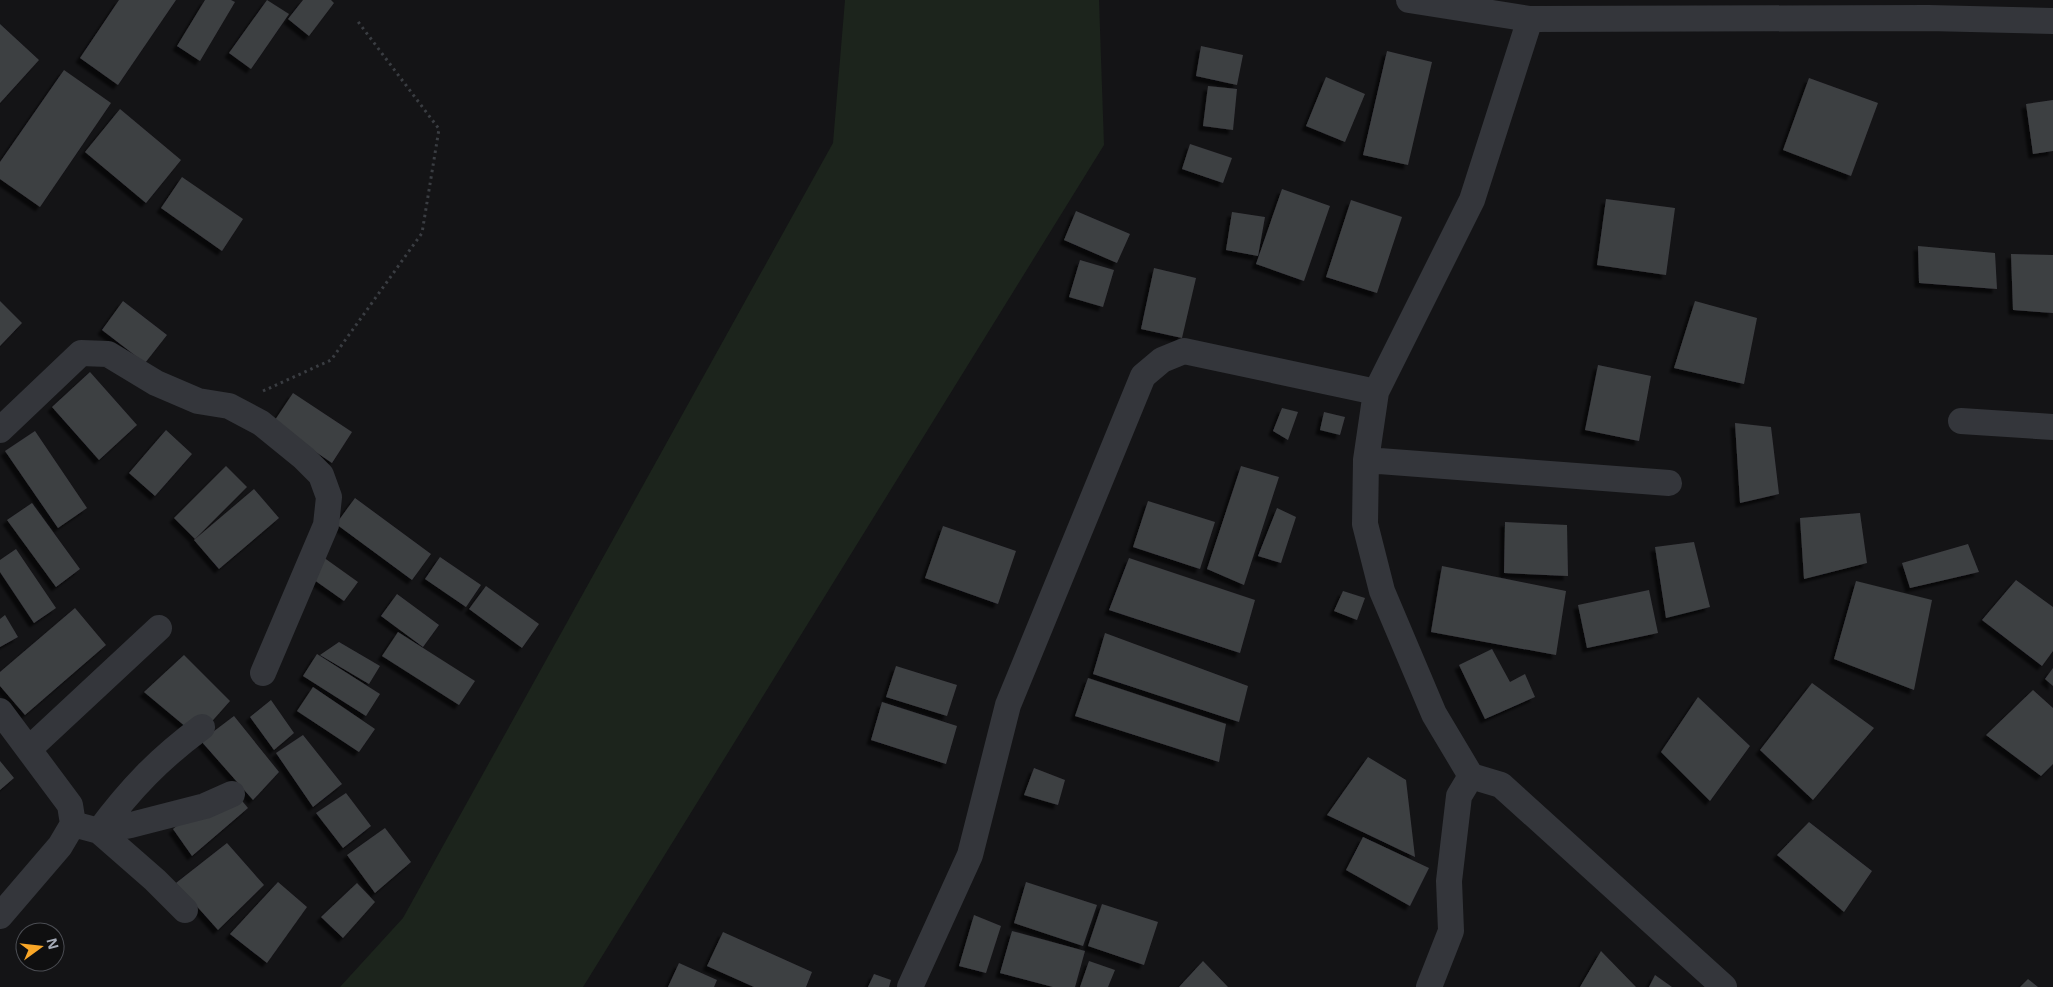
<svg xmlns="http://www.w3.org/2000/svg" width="2053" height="987" viewBox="0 0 2053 987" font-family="'Noto Sans',sans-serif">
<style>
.green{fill:#1c241c}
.building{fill:#3e3f43;filter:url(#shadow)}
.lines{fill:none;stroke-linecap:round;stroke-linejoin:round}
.path{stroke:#3a3d42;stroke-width:3;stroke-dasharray:2.5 4;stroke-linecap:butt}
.minor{stroke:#34363b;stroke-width:26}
</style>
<defs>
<filter id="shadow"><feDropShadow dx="-4.5" dy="4.5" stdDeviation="1" flood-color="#0009"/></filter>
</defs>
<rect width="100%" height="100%" fill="#141416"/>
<!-- green -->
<path class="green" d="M845,0H1099L1104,145L583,987H340L403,918L833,143Z"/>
<!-- building -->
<path class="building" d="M119,0H176L118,85L80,58Z
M205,0H231L235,2L200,61L177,46Z
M267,0L289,14L251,69L229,53Z
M303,0H331L334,3L309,36L288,19Z
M0,24L39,60L0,103Z
M1201,46L1243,55L1237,85L1196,76Z
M1387,51L1432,62L1408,165L1363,155Z
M64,70L111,103L40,207L0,179V162Z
M1326,77L1365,94L1345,142L1306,126Z
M1809,78L1878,103L1851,176L1783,150Z
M1208,86L1237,89L1233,130L1203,126Z
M2053,100V151L2033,154L2026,104Z
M120,109L181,160L146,203L85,152Z
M1190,144L1232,158L1223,183L1182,169Z
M182,177L243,219L222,251L161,208Z
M1282,189L1330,206L1304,281L1256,264Z
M1606,199L1675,208L1666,275L1597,265Z
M1351,200L1402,217L1377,293L1326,277Z
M1076,211L1130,234L1117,263L1064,240Z
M1232,212L1265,217L1258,256L1226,250Z
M1918,246L1995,253L1997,289L1919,283Z
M2011,254L2053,255V313L2013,310Z
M1080,260L1114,270L1103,307L1069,297Z
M1154,268L1196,278L1182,338L1141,329Z
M0,301L22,323L0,346Z
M123,301L167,335L145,363L102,330Z
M1695,301L1757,318L1744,384L1674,368Z
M1598,365L1651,376L1639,441L1585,430Z
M90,372L137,425L99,460L52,407Z
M293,393L352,432L332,463L273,423Z
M1282,408L1298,412L1288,440L1273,431Z
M1324,412L1345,417L1340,435L1320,430Z
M1735,423L1771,427L1779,494L1740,503Z
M166,430L192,454L155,496L129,473Z
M35,431L87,508L58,528L5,451Z
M226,466L247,487L195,539L174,518Z
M1241,466L1279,477L1244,585L1207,569Z
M254,489L279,518L219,569L194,540Z
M355,498L431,554L412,580L336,524Z
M1148,501L1215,522L1200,569L1133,547Z
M32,503L80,569L56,587L7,520Z
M1277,508L1296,517L1281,563L1258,556Z
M1860,513L1867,563L1804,579L1800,518Z
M1505,522L1567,525L1568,576L1504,573Z
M943,526L1016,551L998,604L925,578Z
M1694,542L1710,607L1666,618L1655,547Z
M1968,544L1979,572L1910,588L1902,563Z
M16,549L56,608L34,623L0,572V560Z
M323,557L358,582L344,601L310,577Z
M440,557L481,585L466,607L425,579Z
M1129,558L1255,600L1240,653L1109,610Z
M1442,566L1566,591L1556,655L1431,632Z
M2016,580L2053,607V651L2042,666L1982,620Z
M1856,581L1932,600L1914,690L1834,659Z
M486,586L539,624L522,648L469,609Z
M1649,590L1658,633L1587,648L1578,605Z
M1343,591L1365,598L1357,620L1334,611Z
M397,594L439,625L423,647L381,616Z
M75,608L106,645L25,715L0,686V672Z
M5,615L18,637L0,647V619Z
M398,632L475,681L459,705L382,656Z
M1105,633L1248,686L1239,722L1093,674Z
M339,642L380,666L369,684L320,655Z
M1492,649L1510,682L1525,674L1535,697L1485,719L1459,665Z
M317,654L380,694L366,716L303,676Z
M184,655L230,701L198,737L144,692Z
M896,666L957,685L947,716L886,697Z
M2053,668V686L2045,679Z
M1088,678L1226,724L1219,762L1075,716Z
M1812,683L1874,728L1813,800L1760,750Z
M313,687L375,729L359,752L297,711Z
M2033,690L2053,708V764L2041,776L1986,735Z
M1698,697L1750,746L1710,801L1661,752Z
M271,700L294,733L274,750L250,717Z
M882,702L957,726L946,764L871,740Z
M234,716L279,772L253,800L201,741Z
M303,735L342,784L313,807L276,753Z
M1368,757L1406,780L1415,857L1327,815Z
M0,761L14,778L0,790Z
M1034,768L1065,780L1058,805L1024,795Z
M228,784L248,808L192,856L173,829Z
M346,793L371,826L343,848L316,813Z
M1809,822L1872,871L1844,912L1777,855Z
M385,828L411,862L375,893L347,855Z
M1363,837L1429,868L1410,906L1346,870Z
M227,843L264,885L218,930L176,883Z
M278,882L307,907L267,963L230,934Z
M1026,882L1097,905L1083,946L1014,923Z
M357,883L375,902L343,938L321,917Z
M1102,904L1158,922L1144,965L1088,946Z
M974,915L1001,926L986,973L959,966Z
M1012,931L1085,951L1075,987H1053L1000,973Z
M723,932L812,972L806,987H754L707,966Z
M1601,951L1636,987H1580Z
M1089,961L1115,970L1108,987H1080Z
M1203,961L1228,987H1179Z
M679,963L717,980L714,987H668Z
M874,974L891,980L889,987H868Z
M1655,975L1672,987H1649Z
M2028,979L2038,987H2020Z"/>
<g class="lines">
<!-- path -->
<path class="path" d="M263,391L331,360L422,233L439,129L356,19"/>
<!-- minor -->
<path class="minor" d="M1409,0L1530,19L1928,18L2053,21
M1530,19L1472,200L1376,392L1366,460L1365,524L1382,591L1434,714L1471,776L1501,785L1724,987
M1961,421L2053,427
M0,430L81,353L108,354L156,383L198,401L229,406L261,423L304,458L321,475L329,497L326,525L263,673
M1366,460L1669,483
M0,711L70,805L73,824L60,846L0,916
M29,749L159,628
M73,824L99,831L131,825L205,806L232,794
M99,831C131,788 159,759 202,727
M99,831L155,880L185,910
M910,987L970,855L1008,705L1143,376L1162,360L1184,351L1376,392
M1429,987L1451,931L1449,881L1459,796L1471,776"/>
</g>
<!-- north arrow -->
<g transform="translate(40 947) rotate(75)"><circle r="24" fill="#0f0f10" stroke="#4b4d53"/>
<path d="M0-4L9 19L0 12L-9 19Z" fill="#faa727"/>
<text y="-8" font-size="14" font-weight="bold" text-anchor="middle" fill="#a5abb7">N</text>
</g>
</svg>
